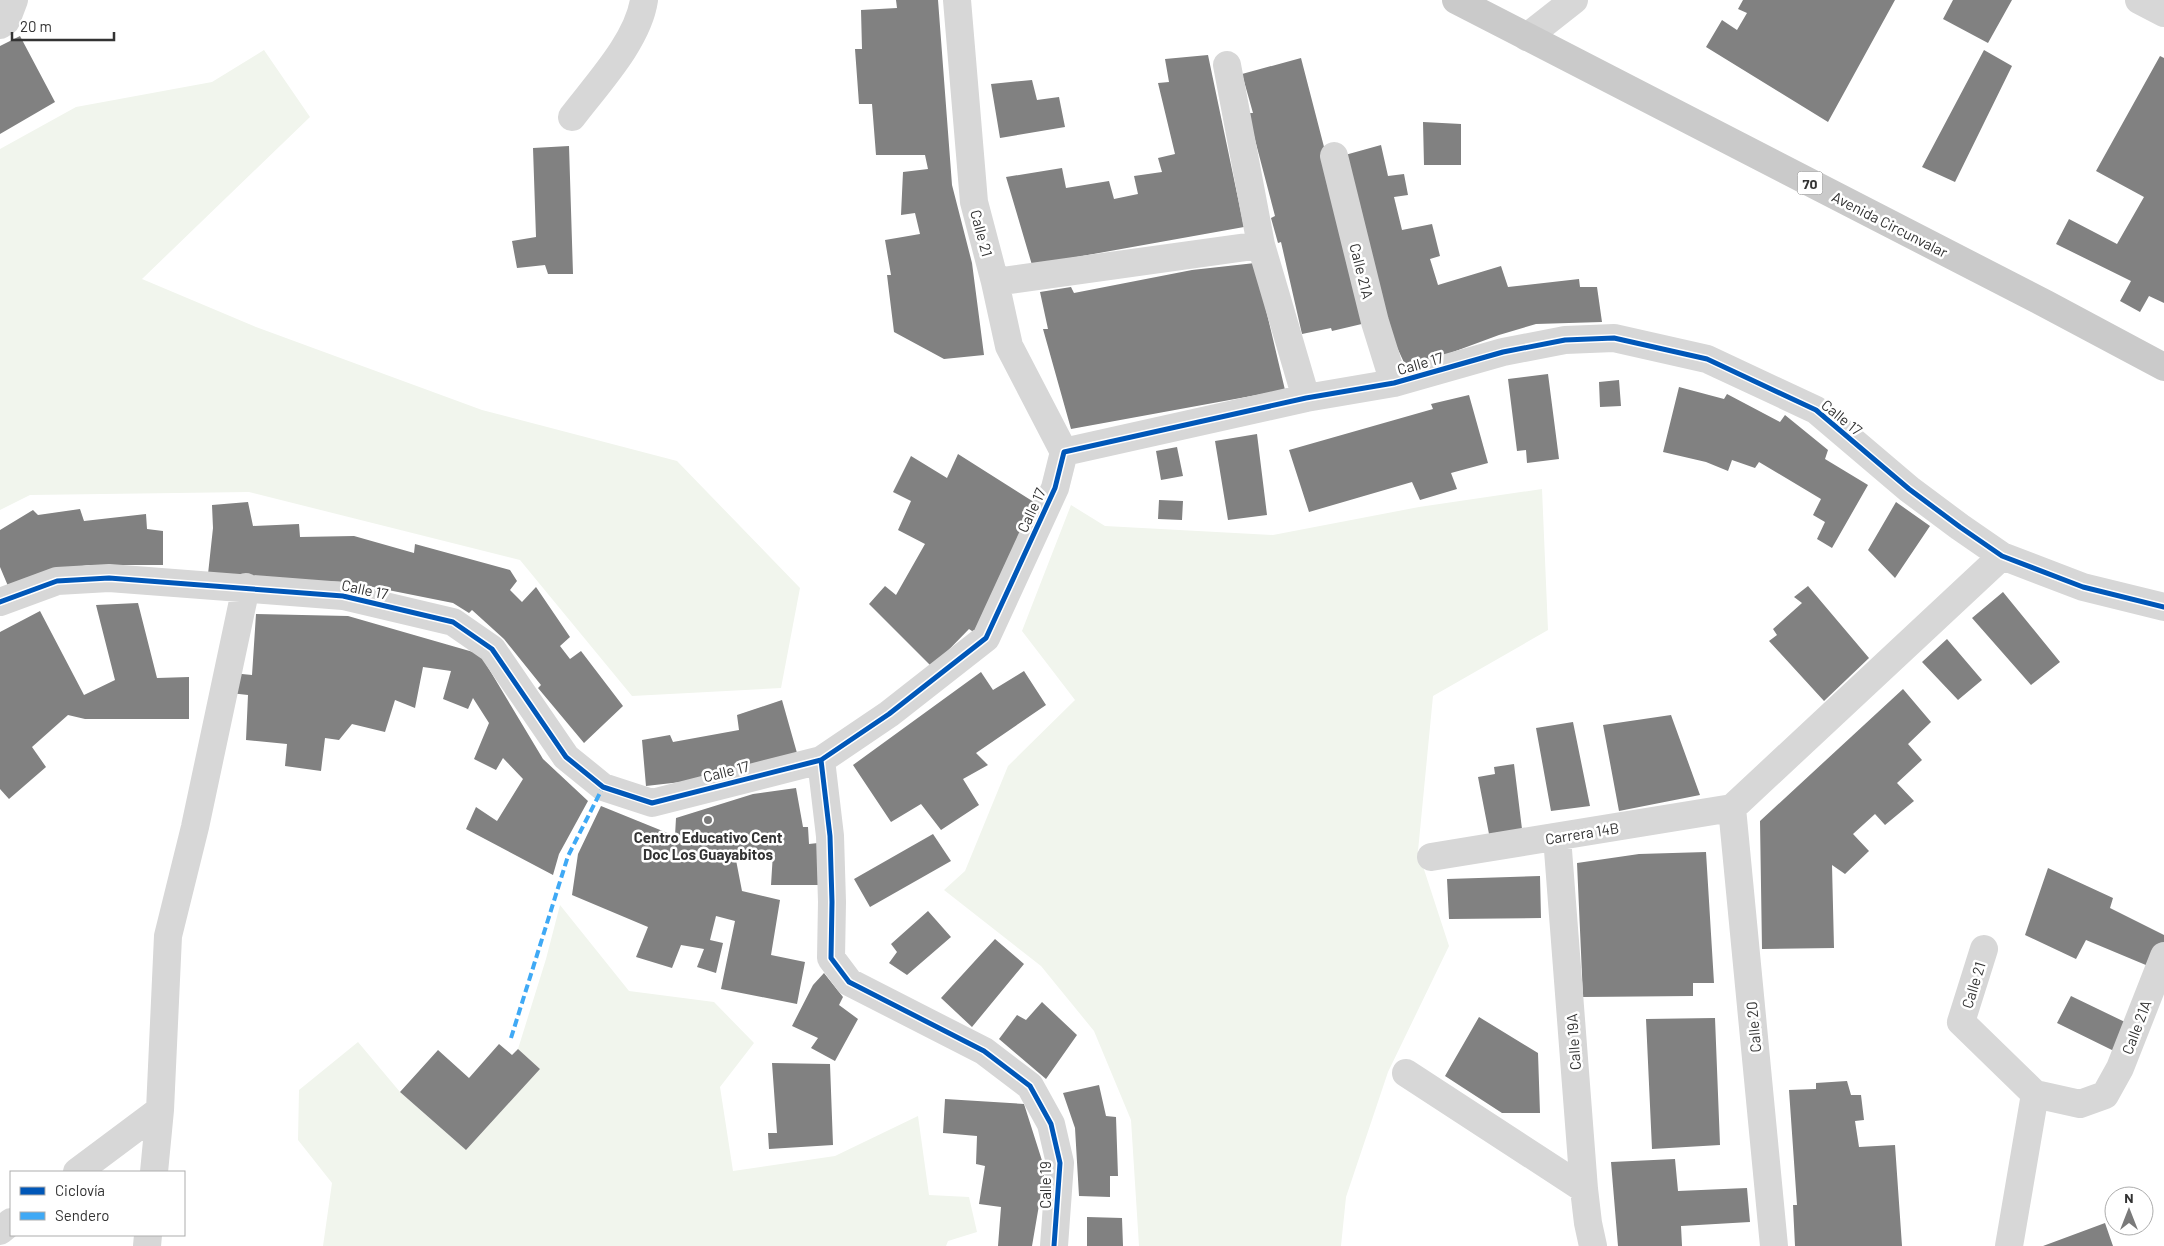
<svg xmlns="http://www.w3.org/2000/svg" width="2164" height="1246" viewBox="0 0 2164 1246" font-family="Barlow,sans-serif">
<style>
.green{fill:#f1f5ed}
.building{fill:#818181}
.lines{fill:none;stroke-linecap:round;stroke-linejoin:round}
.minor{stroke:#d7d7d7;stroke-width:28}
.primary{stroke:#cacaca;stroke-width:28}
.quiet{stroke:#3fa9f5;stroke-width:4;stroke-dasharray:8 4;stroke-linecap:butt}
.cycleway-casing{stroke:#fff;stroke-width:8}
.cycleway{stroke:#0057b8;stroke-width:5}
.poi-dot{fill:#7a7a7a;stroke:#fff;stroke-width:2}
.labels{text-anchor:middle;dominant-baseline:central;stroke-width:5;stroke-linejoin:round;paint-order:stroke}
.shield{fill:#fff;stroke:#707070;stroke-width:1}
.shield-label{font-size:14px;font-weight:bold;fill:#333}
.street-label{font-size:15px;fill:#333;stroke:#fff}
.poi-label{font-size:15px;font-weight:bold;fill:#333;stroke:#fff}
</style>
<rect width="100%" height="100%" fill="#fff"/>
<!-- green -->
<path class="green" d="M264,50L310,117L142,279L256,327L482,410L677,461L800,588L781,688L632,696L520,560L249,492L30,495L0,510V149L76,107L212,82Z
M1542,489L1548,630L1433,696L1418,851L1449,946L1388,1072L1346,1197L1341,1246H1139L1131,1120L1094,1031L1041,966L944,890L965,871L1008,766L1075,700L1022,631L1071,505L1105,526L1273,535L1419,507Z
M560,905L629,991L714,1002L754,1043L720,1087L733,1171L835,1156L918,1116L929,1195L969,1197L977,1232L948,1241L946,1246H323L332,1183L298,1140L299,1090L358,1042L400,1092L466,1150L540,1069L518,1049L546,959Z"/>
<!-- building -->
<path class="building" d="M896,0H938L952,185L972,263L984,355L944,359L894,332L887,275H891L885,240L920,234L915,213L901,215L903,172L928,169L925,155H876L872,104H859L855,49H862L861,10L897,8Z
M1743,0H1895L1828,122L1706,47L1722,20L1737,30L1747,13L1738,9Z
M1953,0H2012L1988,43L1943,19Z
M20,36L55,102L0,134V46Z
M1984,50L2012,66L1955,182L1922,167Z
M1208,55L1244,227L1032,265L1006,177L1062,168L1066,188L1109,181L1114,199L1138,194L1134,176L1162,172L1158,158L1175,154L1158,83L1169,82L1165,59Z
M2160,56L2164,58V303L2149,296L2140,312L2120,301L2131,281L2056,244L2069,219L2117,244L2144,197L2096,171Z
M1301,58L1338,201L1366,323L1332,331L1331,328L1302,334L1281,242L1278,243L1271,218L1275,216L1248,113H1253L1242,74Z
M1032,80L1037,100L1059,97L1065,127L1000,138L991,84Z
M1423,122L1461,124V165H1424Z
M1381,145L1388,176L1404,174L1408,195L1394,197L1402,230L1432,224L1440,256L1430,259L1438,285L1501,266L1508,287L1579,279L1580,287H1597L1602,322L1536,324L1499,335L1407,369L1395,343L1391,344L1345,155Z
M569,146L573,274H548L545,265L517,268L512,241L536,237L533,148Z
M1255,263L1285,390L1071,429L1043,329H1048L1040,292L1071,287L1074,293L1192,270Z
M1548,374L1559,459L1527,463L1526,450L1517,451L1508,379Z
M1619,380L1621,406L1600,407L1599,382Z
M1679,387L1724,399L1727,394L1780,422L1785,415L1828,450L1825,459L1868,485L1832,548L1817,539L1825,522L1813,515L1821,499L1759,462L1755,468L1732,460L1728,471L1706,462L1663,452Z
M1469,395L1488,463L1451,473L1457,489L1420,500L1412,482L1309,512L1289,450L1433,409L1431,404Z
M1257,434L1267,515L1228,520L1215,441Z
M1177,447L1183,476L1161,480L1156,451Z
M958,454L1037,504L975,633L969,629L932,667L869,604L885,586L896,595L925,544L898,530L911,501L893,492L911,456L947,478Z
M1159,500L1183,501L1182,520L1158,519Z
M248,502L253,526L299,524L300,537L354,536L414,553L415,544L510,570L517,581L510,590L522,602L536,587L570,637L560,646L570,659L581,651L623,706L584,743L538,688L541,685L504,639L472,610L469,613L453,603L348,582L247,579L208,574L213,528L212,505Z
M1896,502L1930,526L1895,578L1868,550Z
M80,509L84,521L146,514L147,529L163,531V565H89L54,570L8,586L0,567V530L33,510L38,515Z
M1808,586L1869,658L1824,701L1769,641L1777,635L1773,629L1802,603L1794,597Z
M2003,592L2060,662L2031,685L1972,618Z
M138,603L157,678L189,677V719H85L68,715L32,747L46,767L9,799L0,789V632L40,611L84,695L115,680L96,605Z
M256,614L348,616L480,654L543,759L588,801L559,854L553,875L466,829L476,807L497,821L523,779L503,758L496,770L474,759L489,723L473,698L468,709L443,699L451,671L423,667L415,708L395,700L385,732L352,724L339,740L325,738L321,771L285,766L287,744L246,740L248,695L230,693L232,673L252,675Z
M1947,639L1982,680L1958,700L1922,662Z
M1024,671L1046,705L976,753L988,765L963,779L979,805L941,830L921,804L891,822L853,765L981,672L993,690Z
M1903,689L1931,722L1908,744L1922,760L1897,783L1914,801L1885,825L1875,814L1853,834L1869,851L1845,874L1832,865L1834,948L1762,949L1760,821Z
M782,700L797,753L681,782L646,786L642,740L670,735L673,742L739,730L737,715Z
M1671,715L1700,795L1619,811L1603,725Z
M1573,722L1590,806L1551,811L1536,728Z
M1514,764L1522,829L1489,834L1478,777L1495,774L1494,767Z
M796,788L803,827H808L809,844L818,843L819,885H771L773,853L736,860L742,891L780,900L771,955L805,962L797,1004L721,989L735,921L716,916L710,940L723,943L716,973L697,967L704,949L681,945L672,968L636,957L648,927L572,895L578,854L601,806L675,836L676,818L753,794Z
M933,834L951,861L870,907L854,879Z
M1706,852L1714,983H1693V996L1583,997L1577,863L1639,854Z
M2048,868L2113,898L2110,908L2164,935V945L2153,968L2086,940L2076,959L2025,935Z
M1540,876L1541,918L1449,919L1447,879Z
M928,911L951,937L907,975L889,963L897,952L891,944Z
M995,939L1024,964L972,1027L941,998Z
M824,973L843,997L839,1005L858,1019L835,1061L811,1048L818,1038L792,1026L813,985Z
M2071,996L2127,1023L2114,1051L2057,1023Z
M1042,1002L1077,1035L1046,1079L999,1039L1017,1015L1026,1020Z
M1479,1017L1538,1053L1540,1113H1502L1445,1076Z
M1715,1018L1720,1145L1652,1149L1646,1019Z
M499,1044L512,1055L518,1049L540,1069L466,1150L400,1092L438,1050L469,1078Z
M772,1063L830,1064L833,1145L769,1149L768,1133H777Z
M1847,1081L1851,1095H1861L1864,1120L1855,1121L1859,1147L1895,1145L1902,1246H1795L1793,1205H1797L1789,1090L1816,1089V1083Z
M1099,1085L1106,1116L1116,1117L1118,1176H1110V1197L1079,1196L1075,1128L1063,1093Z
M945,1099L1024,1104L1045,1170L1032,1246H998L1001,1207L979,1204L985,1166L976,1164L977,1136L943,1133Z
M1675,1159L1678,1191L1747,1188L1750,1222L1681,1226L1682,1246H1618L1611,1162Z
M1087,1217L1122,1218L1123,1246H1087Z
M2105,1223L2113,1246H2043Z"/>
<g class="lines">
<!-- minor -->
<path class="minor" d="M957,0L974,202L995,282L1009,346L1064,452
M2139,0L2164,13
M0,25L6,21L14,0
M1527,37L1574,0
M1227,65L1261,245L1306,398
M572,117C597,84 638,41 644,0
M1334,156L1375,322L1394,383
M995,282L1261,245
M0,602L57,581L109,578L343,596L453,622L492,649L566,757L603,787L652,803L821,760L889,714L986,638L1055,488L1064,452L1306,398L1394,383L1503,352L1565,340L1614,338L1707,359L1816,410L1909,489L1960,527L2002,556L2083,587L2164,607
M821,760L830,836L832,902L831,958L849,982L984,1051L1030,1086L1051,1124L1060,1163L1054,1246
M1732,808L1774,1246
M1732,808L2002,556
M1557,837L1584,1189L1588,1223L1593,1246
M1431,857L1732,808
M1984,949L1961,1022L2035,1094L2080,1104L2105,1095L2120,1068L2164,956
M1406,1073L1584,1189
M77,1172L160,1110
M154,1172L160,1110L168,936L195,827L246,587
M0,1231L11,1222
M147,1246L148,1235
M2009,1246L2035,1094"/>
<!-- primary -->
<path class="primary" d="M1456,0L2046,304L2164,367"/>
<!-- quiet -->
<path class="quiet" d="M511,1038L568,856L603,787"/>
<defs>
<path id="cycleway" d="M0,602L57,581L109,578L343,596L453,622L492,649L566,757L603,787L652,803L821,760L889,714L986,638L1055,488L1064,452L1306,398L1394,383L1503,352L1565,340L1614,338L1707,359L1816,410L1909,489L1960,527L2002,556L2083,587L2164,607
M821,760L830,836L832,902L831,958L849,982L984,1051L1030,1086L1051,1124L1060,1163L1054,1246"/>
</defs>
<!-- cycleway casing -->
<use href="#cycleway" class="cycleway-casing"/>
<!-- cycleway -->
<use href="#cycleway" class="cycleway"/>
</g>
<!-- markers -->
<circle class="poi-dot" cx="708" cy="820" r="5"/>
<g class="labels">
<!-- shield labels -->
<rect class="shield" x="1797.5" y="171.5" width="25" height="23" rx="4"/>
<g class="shield-label">
<text x="1810" y="183">70</text>
</g>
<!-- street labels -->
<g class="street-label">
<text transform="translate(1890 224) rotate(27)">Avenida Circunvalar</text>
<text transform="translate(982 233) rotate(75)">Calle 21</text>
<text transform="translate(1362 271) rotate(76)">Calle 21A</text>
<text transform="translate(1420 363) rotate(-16)">Calle 17</text>
<text transform="translate(1842 417) rotate(39)">Calle 17</text>
<text transform="translate(1031 510) rotate(-65)">Calle 17</text>
<text transform="translate(365 589) rotate(12)">Calle 17</text>
<text transform="translate(726 771) rotate(-14)">Calle 17</text>
<text transform="translate(1582 833) rotate(-9)">Carrera 14B</text>
<text transform="translate(1973 985) rotate(-73)">Calle 21</text>
<text transform="translate(1753 1027) rotate(-95)">Calle 20</text>
<text transform="translate(2136 1027) rotate(-69)">Calle 21A</text>
<text transform="translate(1573 1042) rotate(-94)">Calle 19A</text>
<text transform="translate(1045 1185) rotate(-90)">Calle 19</text>
</g>
<!-- poi labels -->
<g class="poi-label">
<text x="708" y="837">Centro Educativo Cent<tspan x="708" dy="17">Doc Los Guayabitos</tspan></text>
</g>
</g>
<!-- legend -->
<rect x="10" y="1171" width="175" height="65" fill="#ffffff" stroke="#adadad"/>
<rect x="20" y="1187" width="25" height="8" fill="#0057b8" stroke="#adadad"/>
<text x="55" y="1196" font-size="15" fill="#333333">Ciclovía</text>
<rect x="20" y="1212" width="25" height="8" fill="#3fa9f5" stroke="#adadad"/>
<text x="55" y="1221" font-size="15" fill="#333333">Sendero</text>
<!-- north arrow -->
<g transform="translate(2129 1211)"><circle r="24" fill="#ffffff" stroke="#adadad"/>
<path d="M0-4L9 19L0 12L-9 19Z" fill="#7a7a7a"/>
<text y="-8" font-size="14" font-weight="bold" text-anchor="middle" fill="#333333">N</text>
</g>
<!-- scale -->
<path d="M12 32v8h102v-8" fill="none" stroke="#333333" stroke-width="2.5"/>
<text x="20" y="32" font-size="15" fill="#333333" stroke="#ffffff" stroke-width="4" paint-order="stroke">20 m</text>
</svg>
